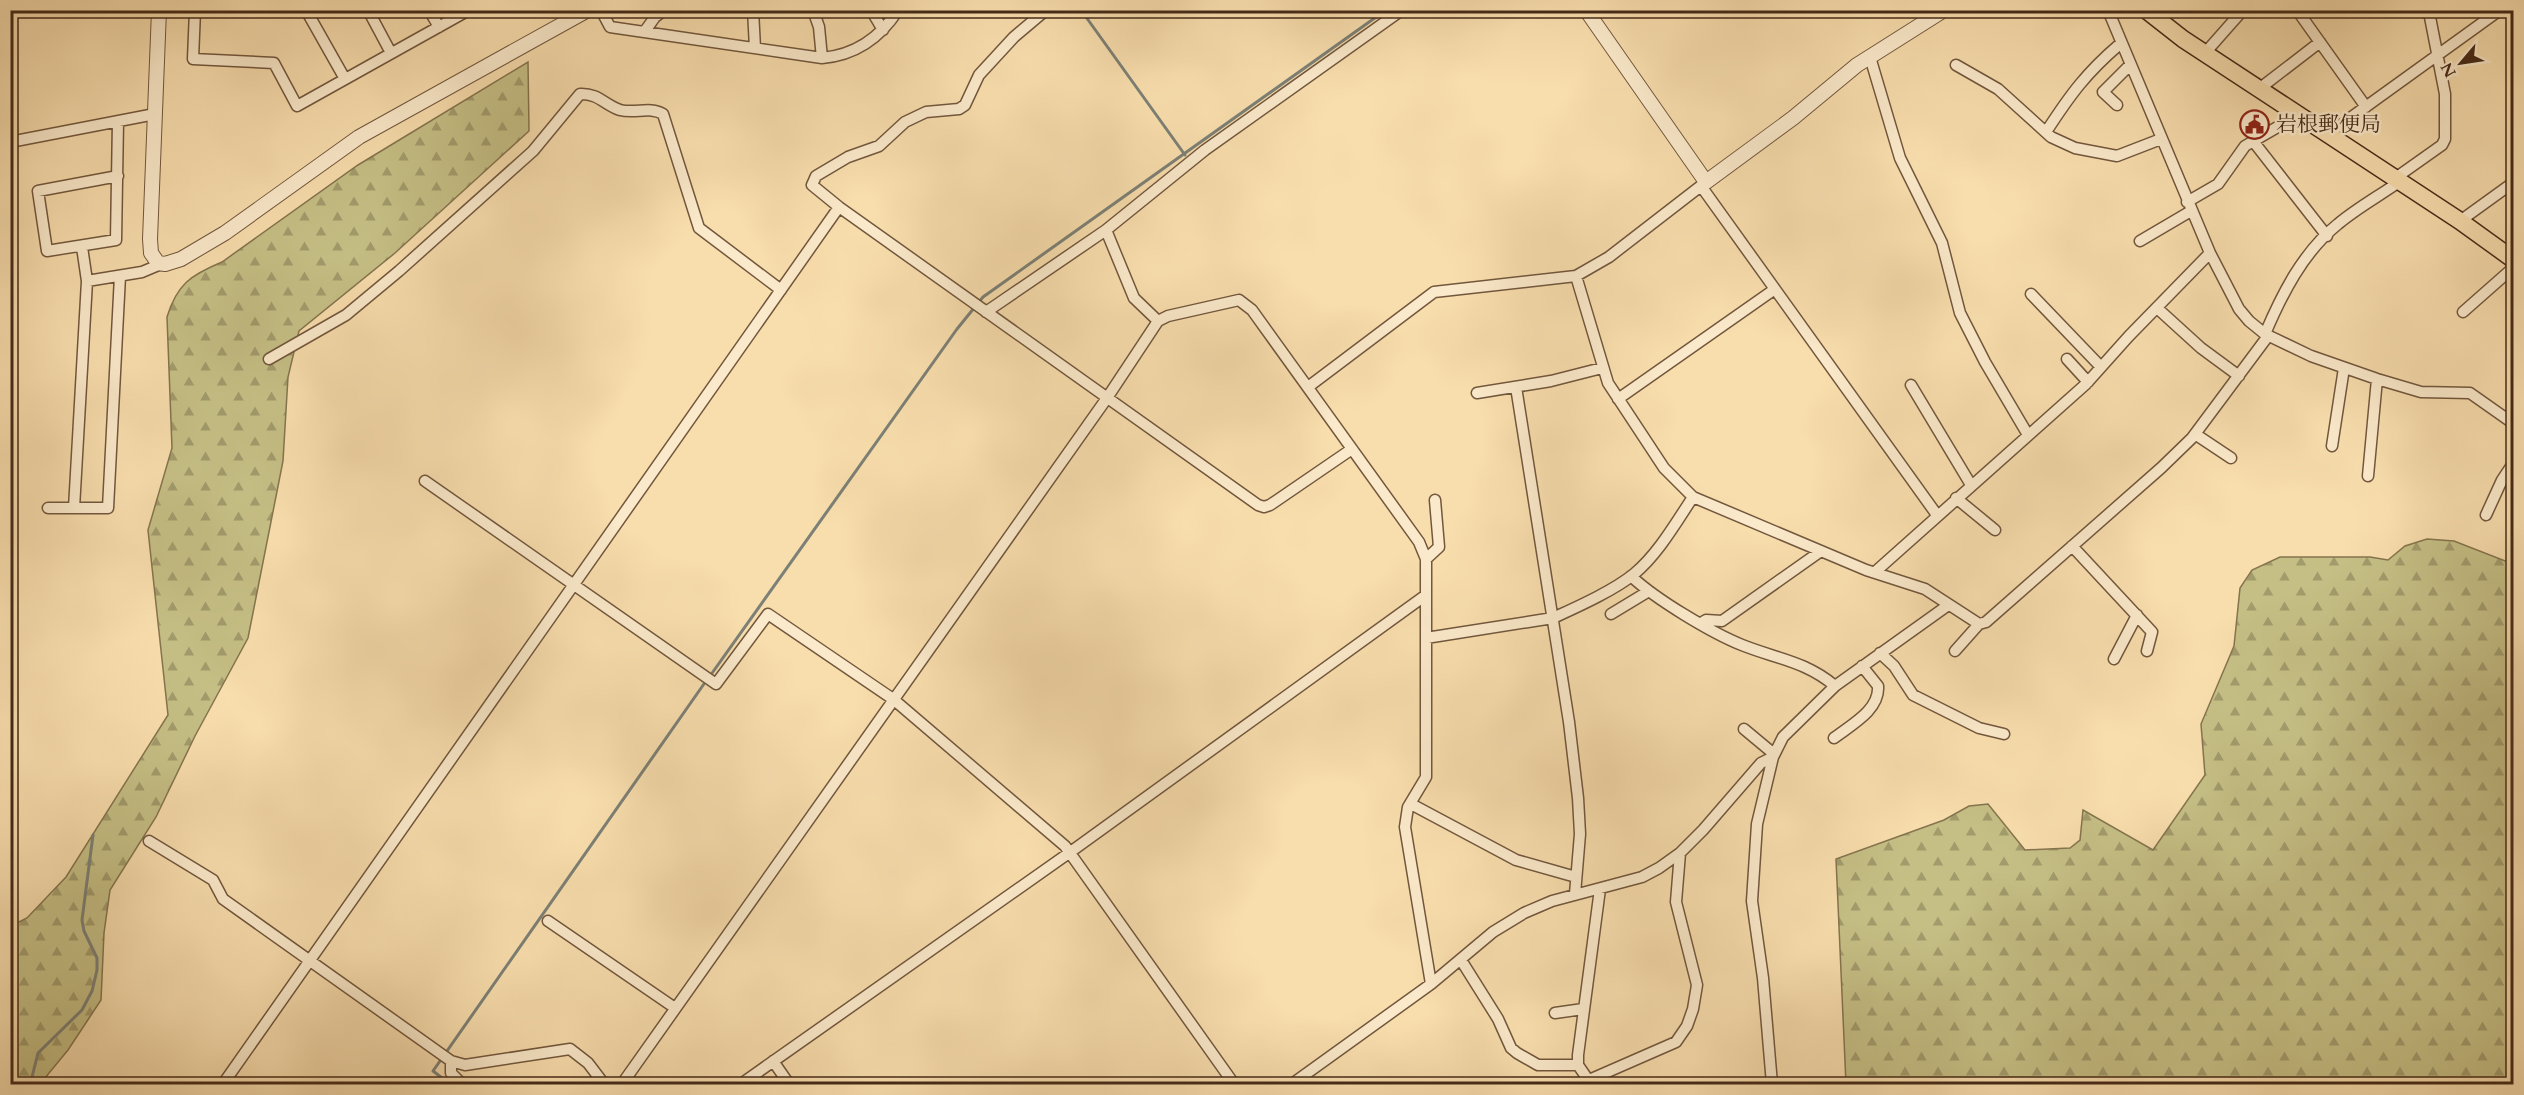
<svg xmlns="http://www.w3.org/2000/svg" width="2524" height="1095" viewBox="0 0 2524 1095" font-family="Cardo,'Noto Serif JP',serif">
<style>
.forest{fill:url(#forest-firs);stroke:#85744e;stroke-width:1.5}
.lines{fill:none;stroke-linecap:round;stroke-linejoin:round}
.stream{stroke:#7c8076;stroke-width:3}
.minor-casing{stroke:#72573d;stroke-width:13}
.tertiary-casing{stroke:#72573d;stroke-width:16}
.primary-casing{stroke:#452a18;stroke-width:19}
.minor{stroke:#fae9ca;stroke-width:10}
.tertiary{stroke:#fae9ca;stroke-width:14}
.primary{stroke:#f8ddad;stroke-width:16}
.labels{text-anchor:middle;dominant-baseline:central;stroke-width:5;stroke-linejoin:round;paint-order:stroke}
.poi-label{font-size:21px;fill:#452a18;stroke:#fae9ca;text-anchor:start}
</style>
<defs>
<pattern id="forest-firs" width="22" height="20" patternUnits="userSpaceOnUse" patternTransform="scale(1.5)"><rect width="22" height="20" fill="#c5bf85"/><path d="M5 1l3.5 6h-7zM16 11l3.5 6h-7z" fill="#a29b6c"/></pattern>
</defs>
<rect width="100%" height="100%" fill="#f8ddad"/>
<filter id="stains"><feTurbulence type="fractalNoise" baseFrequency=".00333" numOctaves="4"/><feColorMatrix values="0 0 0 0 .2 0 0 0 0 .09 0 0 0 0 .02 0 0 0 .5 -.17"/></filter>
<radialGradient id="worn" r=".72"><stop offset=".6" stop-color="#630" stop-opacity="0"/><stop offset="1" stop-color="#630" stop-opacity=".3"/></radialGradient>
<!-- forest -->
<path class="forest" d="M528,62L529,131L395,253L299,331L288,377L283,461L248,638L195,736L156,817L110,890L104,933L101,1000L68,1050L40,1084H11V926L27,918L66,877L168,715L148,530L172,448L167,317C177,284 191,275 222,262L358,165Z
M2427,539L2454,541L2513,564V1084H1846L1836,859L1944,820L1969,806L1988,804L2025,850L2070,848L2080,840L2083,810L2153,850L2205,775L2201,724L2234,646L2240,588L2252,570L2280,557H2370L2388,560L2405,546Z"/>
<g class="lines">
<!-- stream -->
<path class="stream" d="M1081,10L1185,155
M710,676L957,329L983,297L1386,10
M33,1084L31,1081L38,1053L82,1010L92,991L97,970V958L84,931L82,920L93,835
M450,1084L433,1071L706,681"/>
<defs>
<path id="minor" d="M195,10L193,59L274,63L297,106L469,10
M306,10L345,79
M368,10L391,53
M429,10L439,27
M601,10L610,27L822,58C856,55 880,38 898,10
M753,10L755,48
M813,10L819,27L822,58
M871,10L883,30
M1046,10L1014,37L979,75L965,105L959,109L926,112L905,122L879,146L848,157L816,176L812,185L839,207L1258,505L1264,507L1270,505L1352,449
M2108,10L2210,253L2239,309L2249,321L2265,334L2311,356L2377,379L2421,392L2470,393L2514,424
M2297,10L2366,107
M645,31L655,17L664,10
M2205,53L2243,10
M1870,57L1900,158L1942,243L1960,313L1985,362L2028,435
M1956,65L1998,89L2051,137L2075,148L2117,156L2161,139
M2259,89L2320,42
M2117,105L2103,92L2129,66
M118,121L116,240L47,251L38,191L118,176
M2046,132C2070,95 2086,73 2120,44
M2328,134L2500,10
M2253,141L2327,236
M10,142L155,114
M2394,179L2442,145L2445,139V94L2430,17L2426,10
M1701,186L1937,515
M2187,202L2218,184L2245,146L2298,115
M2460,221L2514,182
M1106,230L1134,298L1158,321
M2140,241L2191,211
M1576,276L1608,383L1664,468L1693,497L1866,570L1925,589L1979,624L1986,622L2161,468L2192,438L2268,336
M87,281L142,272L161,264
M2031,294L2101,367
M2157,308L2201,348L2239,376
M986,312L1106,230L1205,150L1402,10
M2463,312L2514,267
M2265,334C2282,294 2303,252 2338,224C2357,208 2379,196 2399,182
M269,359L346,315L399,271L533,151L580,94C598,93 605,105 620,110C635,114 650,106 663,114L699,228L781,290
M2067,359L2088,382
M1911,385L1971,485
M1308,387L1434,292L1576,276L1609,257L1706,182
M1516,387L1569,722L1578,798L1580,834L1575,894
M1477,393L1551,381L1602,368
M1618,399L1775,289
M2195,434L2231,458
M2332,446L2344,368
M2368,476L2377,379
M425,481L716,684L768,614L893,699L1065,846L1234,1084
M1956,498L1995,530
M48,508H108L120,276
M74,508L87,281L82,247
M2486,515L2502,480L2514,462
M2072,546L2152,632L2147,651
M1426,559L1439,547L1435,500
M1875,572L2086,384L2129,336L2210,253
M1631,576C1655,599 1712,633 1742,645C1777,659 1805,661 1835,686
M1611,614L1649,591
M1701,623L1706,620L1722,621L1821,551
M1426,638L1553,618C1577,607 1613,591 1634,574C1658,554 1675,524 1693,497
M1955,651L1979,624
M1880,653L1894,666L1913,695L1979,728L2004,734
M2114,659L2137,615
M1744,729L1774,754
M1834,738C1851,725 1880,710 1878,686L1862,666
M1411,804L1516,860L1576,877
M149,841L213,880L223,899L451,1061L465,1065L570,1049L588,1063L604,1084
M548,921L675,1008
M1461,960L1498,1019L1511,1048L1517,1053L1538,1065H1578
M1555,1013L1583,1009
M451,1061V1073L462,1084
M773,1061L789,1084
M1589,1080L1676,1042L1687,1026L1693,1009L1697,985L1676,902L1680,853
M223,1084L839,207
M622,1084L1107,398L1158,321L1168,316L1239,300L1252,310L1419,542L1426,559V777L1408,807L1405,827L1431,984
M741,1084L1069,853L1426,595
M1292,1084L1431,984L1493,932L1524,913L1552,901L1642,877L1659,868L1680,853L1703,830L1761,763L1773,757L1783,737L1835,686L1947,606
M1591,1084L1578,1065V1055L1600,889
M1772,1084L1763,978L1752,901L1757,824L1773,757"/>
<path id="tertiary" d="M159,10L150,239L151,253L158,263L165,264L181,259L225,233L359,137L588,10
M1586,10L1706,182L1793,118L1857,65L1944,10"/>
<path id="primary" d="M2146,10L2183,39L2460,221L2514,260"/>
</defs>
<!-- minor casing -->
<use href="#minor" class="minor-casing"/>
<!-- tertiary casing -->
<use href="#tertiary" class="tertiary-casing"/>
<!-- primary casing -->
<use href="#primary" class="primary-casing"/>
<!-- minor -->
<use href="#minor" class="minor"/>
<!-- tertiary -->
<use href="#tertiary" class="tertiary"/>
<!-- primary -->
<use href="#primary" class="primary"/>
</g>
<!-- icons -->
<defs>
<symbol id="civic-ring" viewBox="-11 -11 22 22"><circle r="9.5" fill="#fae9ca" stroke="#8f2418" stroke-width="1.5"/><path d="M-.6-6.5H3V-4.5H.6V-3L4-1V1h2V6H-6V1h2V-1L-.6-3ZM-1.2 2.5V6h2.4V2.5Z" fill="#8f2418"/></symbol>
</defs>
<g fill-rule="evenodd">
<use href="#civic-ring" x="2238" y="108" width="33" height="33"/>
</g>
<g class="labels">
<!-- poi labels -->
<g class="poi-label">
<text x="2276" y="124">岩根郵便局</text>
</g>
</g>
<!-- margin -->
<rect width="2524" height="1095" fill="none" stroke="#f8ddad" stroke-width="36"/>
<rect x="12" y="12" width="2500" height="1071" fill="none" stroke="#452a18" stroke-width="3"/>
<rect x="18" y="18" width="2488" height="1059" fill="none" stroke="#452a18" stroke-width="1.5"/>
<!-- north arrow -->
<g transform="translate(2461 63) rotate(241)" stroke="#fae9ca" stroke-width="4.5" paint-order="stroke">
<path d="M0-4.5L10 22L0 15L-10 22Z" fill="#452a18"/>
<text y="-9" font-size="16" font-weight="bold" text-anchor="middle" fill="#452a18">N</text>
</g>
<rect width="100%" height="100%" filter="url(#stains)"/>
<rect width="100%" height="100%" fill="url(#worn)"/>
</svg>
